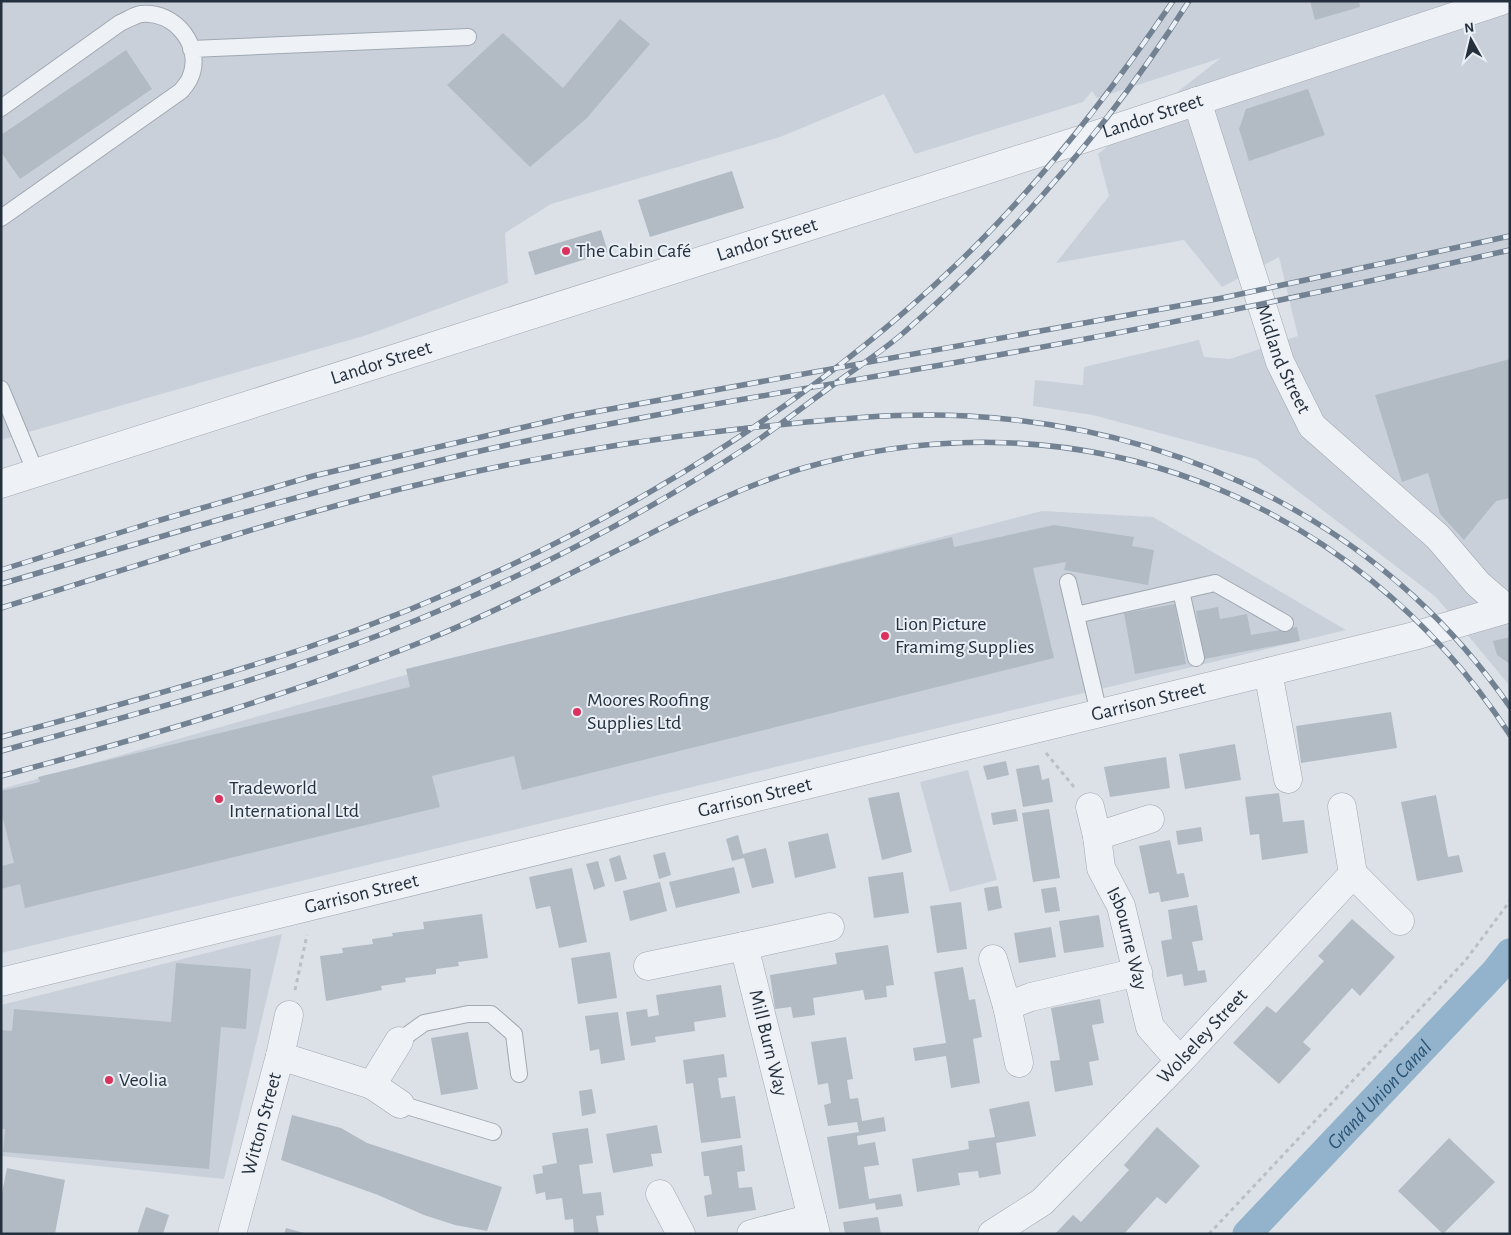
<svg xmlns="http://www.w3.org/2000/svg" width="1511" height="1235" viewBox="0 0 1511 1235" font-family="'Alegreya Sans',sans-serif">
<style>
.built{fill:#c9d0d9}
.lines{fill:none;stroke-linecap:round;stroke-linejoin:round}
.canal{stroke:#92b3cb;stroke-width:29}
.building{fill:#b2bbc4}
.lane-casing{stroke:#a0a8b1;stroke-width:18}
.street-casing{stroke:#a0a8b1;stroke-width:29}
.path{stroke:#b9bfc5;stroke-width:3;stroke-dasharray:4 4;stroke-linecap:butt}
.lane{stroke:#eef1f5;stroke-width:16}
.street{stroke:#eef1f5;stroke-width:28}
.rail-casing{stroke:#738292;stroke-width:5.5}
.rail{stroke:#eaf0f5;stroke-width:4;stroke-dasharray:11;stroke-linecap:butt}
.poi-dot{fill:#da325c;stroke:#eaf0f5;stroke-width:2}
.labels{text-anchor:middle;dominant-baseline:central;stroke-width:4;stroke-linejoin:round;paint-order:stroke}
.street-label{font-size:20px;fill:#24303e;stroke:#eaf0f5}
.poi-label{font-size:20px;fill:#24303e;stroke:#eaf0f5;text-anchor:start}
.water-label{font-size:21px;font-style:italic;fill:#2b5476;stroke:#eaf0f5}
</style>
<rect width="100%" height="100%" fill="#dbe1e7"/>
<!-- built -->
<path class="built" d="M1,1H1510V686L1436,597L1256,459L1093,415L1033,406L1035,380L1083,385L1084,367L1199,340L1204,357L1230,359L1298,336L1279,257L1222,287L1184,240L1056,263L1109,196L1098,154L1221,58L1097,98L1092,91L1083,102L915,154L884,94L780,137L551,204L505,233L508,283L367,335L1,440Z
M1042,511L1153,517L1346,630L1,953V789L398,677Z
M968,770L997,880L950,892L920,782Z
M282,934L224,1179L1,1156V1005Z"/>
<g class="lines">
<!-- canal -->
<path class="canal" id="s1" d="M1247,1234L1495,972L1510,953"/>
</g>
<!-- building -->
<path class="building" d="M1310,1H1359L1360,7L1315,20Z
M620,19L650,44L587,118L530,167L447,85L503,33L563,88Z
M126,50L152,89L20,179L1,152V135Z
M1308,89L1325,135L1249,161L1239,129L1246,109Z
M732,171L744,208L650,237L638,200Z
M601,230L608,252L535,275L528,252Z
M1510,359V498L1496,501L1464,540L1440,514L1428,473L1402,482L1375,395Z
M1054,525L1134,537L1132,546L1154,550L1148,585L1064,570L1066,562L1033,568L1054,658L522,790L514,756L432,776L440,807L25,908L20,884L1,889V866L14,863L1,811V791L40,782L38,777L410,687L406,669L952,537L954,547Z
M1175,604L1186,664L1135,674L1124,613Z
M1218,607L1220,619L1247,614L1251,635L1297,627L1300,641L1204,659L1196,611Z
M1510,637V664L1497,655L1493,641Z
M1391,712L1397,748L1301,763L1296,726Z
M1235,744L1241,780L1185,789L1179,754Z
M1166,757L1170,788L1110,797L1104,767Z
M1006,761L1009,775L987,780L983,766Z
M1039,765L1042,780L1049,778L1053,802L1023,807L1016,769Z
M899,792L912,852L882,860L868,798Z
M1279,793L1283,822L1304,820L1308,853L1262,860L1259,834L1250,835L1245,797Z
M1436,795L1448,857L1459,855L1463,872L1417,881L1401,802Z
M1016,809L1018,821L993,825L991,813Z
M1049,809L1060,878L1033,882L1022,813Z
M1201,827L1203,841L1178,845L1176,831Z
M828,833L836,868L795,878L788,842Z
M738,835L743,854L766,848L774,883L752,888L744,858L732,861L726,839Z
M1170,840L1177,874L1184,873L1189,897L1161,902L1159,892L1149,894L1139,846Z
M665,852L671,875L659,879L653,855Z
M620,855L627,879L615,882L609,859Z
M598,861L605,886L594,890L586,864Z
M734,867L740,893L676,908L669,882Z
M572,868L587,942L559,948L550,906L536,909L529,877Z
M903,872L909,913L874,918L868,877Z
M660,882L667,911L630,921L623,891Z
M998,886L1002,908L988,911L984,888Z
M1056,887L1060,911L1045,913L1041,889Z
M961,902L967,949L937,953L930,906Z
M1197,905L1203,940L1192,942L1198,971L1205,970L1207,982L1184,986L1182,974L1167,977L1161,941L1172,939L1168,910Z
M482,914L488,958L458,962L459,966L436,969V974L405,978L406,982L381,986L382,990L326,1001L320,956L343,953L342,948L373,944L372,939L393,936L392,933L424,929L423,922Z
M1099,915L1104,947L1064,953L1059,921Z
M1352,919L1395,957L1360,996L1352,988L1303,1042L1311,1049L1279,1084L1233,1043L1267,1006L1276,1013L1324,961L1318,956Z
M1051,927L1056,957L1019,963L1014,933Z
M888,945L894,985L886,986L887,997L865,1000L863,990L813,998L815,1015L793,1018L791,1007L775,1009L770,975L837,964L835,953Z
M610,952L617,998L578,1004L571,958Z
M176,963L251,969L246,1029L221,1027L209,1169L3,1152L5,1129L1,1128V1030L12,1031L14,1009L171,1022Z
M963,967L969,1000L975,999L982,1037L973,1039L980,1083L951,1088L946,1056L915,1061L913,1048L946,1043L934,972Z
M721,985L726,1017L694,1022L695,1031L655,1037L656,1042L631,1046L626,1012L647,1009L648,1017L659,1015L656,995Z
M1100,999L1104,1023L1092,1025L1099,1060L1089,1062L1093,1085L1055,1092L1050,1061L1060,1060L1051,1008Z
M618,1012L625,1060L601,1064L599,1049L590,1051L585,1016Z
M468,1032L478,1089L441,1095L431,1038Z
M846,1037L853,1079L847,1080L850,1099L858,1098L862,1121L884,1117L886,1131L857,1136L858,1145L875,1142L879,1165L864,1167L869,1199L901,1194L903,1206L876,1210L875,1203L839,1209L827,1137L859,1132L857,1122L828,1126L824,1105L831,1103L828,1083L818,1085L811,1042Z
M724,1054L727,1077L718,1078L721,1098L735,1096L741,1138L701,1143L693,1083L686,1084L683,1060Z
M592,1089L596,1113L582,1116L579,1091Z
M1029,1101L1036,1136L996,1143L1001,1174L979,1178L978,1171L958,1173L960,1185L917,1192L912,1159L969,1149L968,1141L995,1137L989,1109Z
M292,1115L341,1128L367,1143L502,1187L487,1231L455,1225L424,1215L378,1195L281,1160Z
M657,1125L662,1153L651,1154L653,1166L613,1173L606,1134Z
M1157,1127L1200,1166L1166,1204L1157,1197L1124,1234H1055L1073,1215L1081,1222L1129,1170L1124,1165Z
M588,1128L593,1163L579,1165L583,1194L601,1192L604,1215L596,1216L599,1234H574L573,1219L565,1220L562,1198L546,1200L545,1192L536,1194L533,1175L543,1173L542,1166L557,1163L552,1133Z
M1449,1138L1495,1182L1443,1234L1398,1191Z
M742,1145L745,1171L737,1172L739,1188L752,1187L756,1210L707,1217L704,1196L712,1194L709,1176H704L701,1152Z
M7,1168L65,1180L55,1234H1V1198Z
M146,1207L169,1215L163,1234H137Z
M878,1217L881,1234H845L843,1222Z
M286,1228L304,1233V1234H284Z"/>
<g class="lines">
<defs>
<path id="lane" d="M191,49L468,37
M1,108L120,23C127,20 135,15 141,14C175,10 204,47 190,78C188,83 184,87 181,91L1,218
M1,389L36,473
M1068,582L1099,713
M1181,591L1196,658
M1076,615L1215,583L1285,623
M399,1041L424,1023L468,1014H491L514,1034L519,1074
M400,1104L493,1132"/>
<g id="street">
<path id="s2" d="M1197,101L1280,362L1312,426L1438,537L1478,584L1507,609L1510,608"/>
<path id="s3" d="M1,484L1083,139L1501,1"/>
<path d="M1268,672L1288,779"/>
<path id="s4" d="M1090,807L1097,836L1101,868L1121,906L1150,1027L1180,1061"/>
<path d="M1342,807L1353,874"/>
<path d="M1097,836L1150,819"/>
<path d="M1353,874L1400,921"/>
<path d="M744,946L830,927"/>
<path d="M993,959L1007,1006L1019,1063"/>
<path id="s5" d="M648,966L744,946L816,1234"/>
<path id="s6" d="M1,982L1268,672L1414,636L1507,609"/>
<path d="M1007,1006L1031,997L1138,972"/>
<path d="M280,1056L372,1085L399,1041"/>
<path d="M372,1085L400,1104"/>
<path d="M660,1194L681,1234"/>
<path id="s7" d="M232,1234L280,1056L289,1015"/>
<path d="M751,1234L812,1218"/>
<path id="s8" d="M992,1234L1042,1202L1180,1061L1353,874"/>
</g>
</defs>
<!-- lane casing -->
<use href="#lane" class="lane-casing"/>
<!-- street casing -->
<use href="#street" class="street-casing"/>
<!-- path -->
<path class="path" d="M1046,753L1074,787
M295,990L307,935
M1209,1234L1465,961L1510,901"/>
<!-- lane -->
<use href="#lane" class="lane"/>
<!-- street -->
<use href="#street" class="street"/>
<defs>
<path id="rail" d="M1,570L157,521L313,476L572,416L1222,298L1510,236
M1,584C160,537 318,488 480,451C657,411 837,384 1015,352C1181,322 1346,287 1510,250
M1,608C121,571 240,531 361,499C485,466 612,443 739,429C815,421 891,412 968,416C1184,428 1385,526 1510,707
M1,737C102,710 203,682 303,649C538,570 776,437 956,265C1039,186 1109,95 1173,1
M1,751C129,716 258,682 382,634C510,584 634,521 749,446C775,429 800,409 825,391C850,372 877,355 901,335C1012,239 1110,125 1189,1
M1,776C150,736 299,693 441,634C508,606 573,572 638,540C690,513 743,486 800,469C1075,388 1354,495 1510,735"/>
</defs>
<!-- rail casing -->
<use href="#rail" class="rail-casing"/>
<!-- rail -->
<use href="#rail" class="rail"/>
</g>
<!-- markers -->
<g class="poi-dot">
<circle cx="566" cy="251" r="5"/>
<circle cx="885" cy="636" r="5"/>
<circle cx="577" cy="712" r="5"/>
<circle cx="219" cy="799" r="5"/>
<circle cx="109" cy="1080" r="5"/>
</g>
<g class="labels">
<!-- street labels -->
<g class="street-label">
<text stroke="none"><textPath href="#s3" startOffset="1209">Landor Street</textPath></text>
<text stroke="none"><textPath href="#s3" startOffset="804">Landor Street</textPath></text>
<text stroke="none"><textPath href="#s2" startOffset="272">Midland Street</textPath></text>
<text stroke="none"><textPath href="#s3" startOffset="399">Landor Street</textPath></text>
<text stroke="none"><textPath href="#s6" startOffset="1181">Garrison Street</textPath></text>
<text stroke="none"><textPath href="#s6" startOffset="776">Garrison Street</textPath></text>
<text stroke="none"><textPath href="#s6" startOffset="371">Garrison Street</textPath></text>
<text stroke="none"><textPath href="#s4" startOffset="138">Isbourne Way</textPath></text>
<text stroke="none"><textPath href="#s8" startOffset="290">Wolseley Street</textPath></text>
<text stroke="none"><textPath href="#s5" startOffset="198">Mill Burn Way</textPath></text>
<text stroke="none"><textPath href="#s7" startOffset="114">Witton Street</textPath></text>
</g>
<!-- poi labels -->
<g class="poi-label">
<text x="576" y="251">The Cabin Café</text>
<text x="895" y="624">Lion Picture<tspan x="895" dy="23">Framimg Supplies</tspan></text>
<text x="587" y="700">Moores Roofing<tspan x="587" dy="23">Supplies Ltd</tspan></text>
<text x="229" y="788">Tradeworld<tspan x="229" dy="23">International Ltd</tspan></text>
<text x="119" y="1080">Veolia</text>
</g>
<!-- water labels -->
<g class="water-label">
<text stroke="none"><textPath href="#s1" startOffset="192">Grand Union Canal</textPath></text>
</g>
</g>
<!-- border -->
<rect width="1511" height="1235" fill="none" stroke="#24303e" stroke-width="5"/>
<!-- north arrow -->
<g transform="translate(1471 40) rotate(352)" stroke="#eaf0f5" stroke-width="4" paint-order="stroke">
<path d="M0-4L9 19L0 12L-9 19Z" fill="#24303e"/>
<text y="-8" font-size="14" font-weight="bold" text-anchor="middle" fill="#24303e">N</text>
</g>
</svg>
